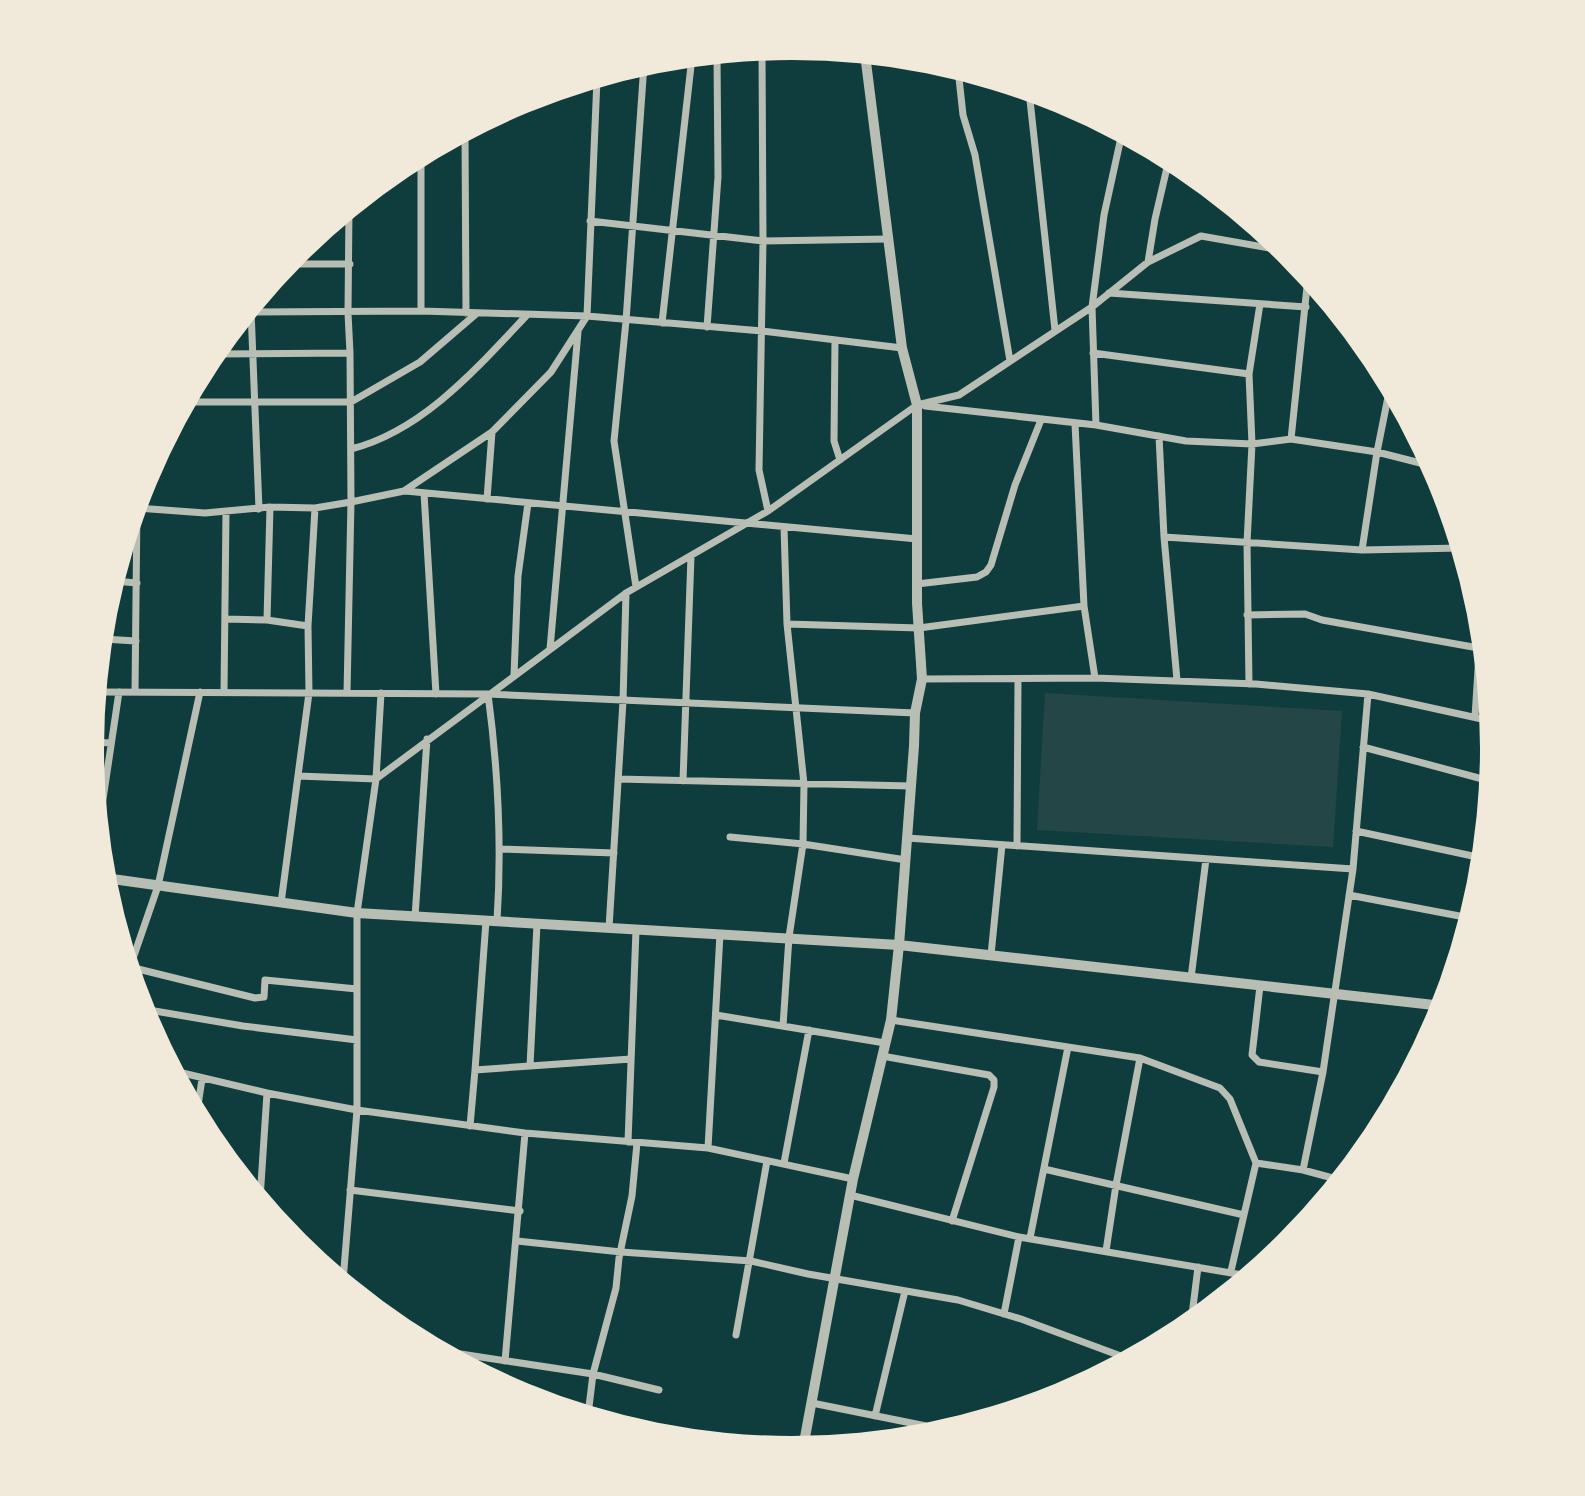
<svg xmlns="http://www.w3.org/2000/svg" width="1585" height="1496" viewBox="0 0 1585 1496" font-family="Merriweather,serif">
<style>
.green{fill:#244646}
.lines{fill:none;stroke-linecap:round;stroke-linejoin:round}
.minor{stroke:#b8beb3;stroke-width:7}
.tertiary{stroke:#b8beb3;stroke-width:10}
</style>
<rect width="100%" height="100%" fill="#0f3d3e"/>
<!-- green -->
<path class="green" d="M1045,693L1342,711L1333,847L1037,830Z"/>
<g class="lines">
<!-- minor -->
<path class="minor" d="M762,52L763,241L759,470L768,511
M958,69L963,115L975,155L1010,361
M1029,91L1055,330
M465,133L466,313
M1168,166L1189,171
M590,221L763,241L888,239
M1148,262L1155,219L1169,159
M288,264H350
M1109,293L1306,307
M251,310L259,509
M421,311V156
M248,312L421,311L587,316L762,331L902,348
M662,323L692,57
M707,327L718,177L717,55
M835,340L834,441L840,460
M1093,353L1249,374
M214,354L350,353
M187,402H351L420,362L476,314
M925,406L1096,425L1186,441L1252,444L1291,439L1377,452L1432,466
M1075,424L1084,606L1095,678
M1096,425L1092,307L1104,215L1122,133
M1159,436L1164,537L1177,680
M1291,439L1308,277
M351,449C423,431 478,367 527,315
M405,491L917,539
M424,493L436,694
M487,499L492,432
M137,508L205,513L270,507L315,508L351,502L404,491L492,432L551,372L587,316L597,79
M1164,537L1362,550L1461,548
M1362,550L1377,452L1390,387
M114,581L137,583
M917,584L977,577L986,572L991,565L1015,485L1041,420
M636,587L614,441L626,321L644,64
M1247,615L1305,614L1322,620L1484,649
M225,619L267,620L308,626
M267,620L270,507
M787,624L919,628L1084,606
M103,639L136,641
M550,649L578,332
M514,675L518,576L528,503
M922,679L1095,678L1256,684L1368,694L1491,721
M1249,684L1247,543L1252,444L1249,374L1260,304
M97,692L488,694L915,713
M135,692L137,506
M224,692L226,512
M347,693L351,502L350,353L348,313L349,209
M488,694C498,769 502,845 497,921
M1475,717L1481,622
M92,742L111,743
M1363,747L1490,781
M94,775L106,777
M298,776L376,779L626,593L768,511L917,405L959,395L1092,307L1148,262L1201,236L1286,251
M618,779L911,786
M683,781L691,556
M99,826L119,692
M1356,831L1482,858
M730,837L803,844L906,860
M907,838L1353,869
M1017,846L1018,680
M500,849L614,853
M1349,895L1470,918
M281,903L309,693L308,626L315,508
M415,917L427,739
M486,921L475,1070L530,1066L537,924
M609,928L623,701L626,593
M991,955L1002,845
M130,967L158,886L200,692
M130,967L255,998L264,997L265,980L357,989
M1191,978L1206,859
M1260,986L1252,1055L1259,1062L1323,1072
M143,1009L243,1026L357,1040
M716,1015L885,1043
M891,1020L1140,1058L1220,1088L1230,1099L1256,1163L1231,1271
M783,1026L789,937L803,844L804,784L787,624L784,527
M882,1056L989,1075L994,1080V1087L952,1221
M530,1066L631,1059
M174,1071L267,1093L357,1110L525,1133L708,1148L853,1179
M197,1112L202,1079
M470,1126L475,1070
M628,1142L636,930
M708,1148L720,934
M784,1163L809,1030
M1256,1163L1303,1170L1340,1180
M1044,1169L1244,1215
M1303,1170L1323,1072L1353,869L1368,694
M350,1190L520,1211
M850,1195L1019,1237L1249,1276
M260,1199L267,1093
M1030,1238L1068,1047
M517,1241L621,1252L751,1261L808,1274L958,1300L1021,1319L1129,1359
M1106,1251L1116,1185L1140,1058
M343,1281L357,1110V913L376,779L381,693
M1004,1314L1019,1237
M1191,1323L1198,1267
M736,1335L767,1161
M441,1351L593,1374L659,1390
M505,1361L525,1133
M812,1403L946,1430
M588,1415L593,1374L616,1288L619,1258L632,1196L637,1143
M875,1416L905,1291"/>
<!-- tertiary -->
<path class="tertiary" d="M746,52L819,50
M105,878L357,913L899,945L1443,1006
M803,1448L853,1179L891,1020L899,945L914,746L915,713L922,679L917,603V405L902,348L865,54"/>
</g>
<!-- crop -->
<path d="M0 0H1585V1496H0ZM104 748a688 688 0 1 1 1376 0a688 688 0 1 1-1376 0Z" fill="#f1e9da" fill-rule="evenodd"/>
</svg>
